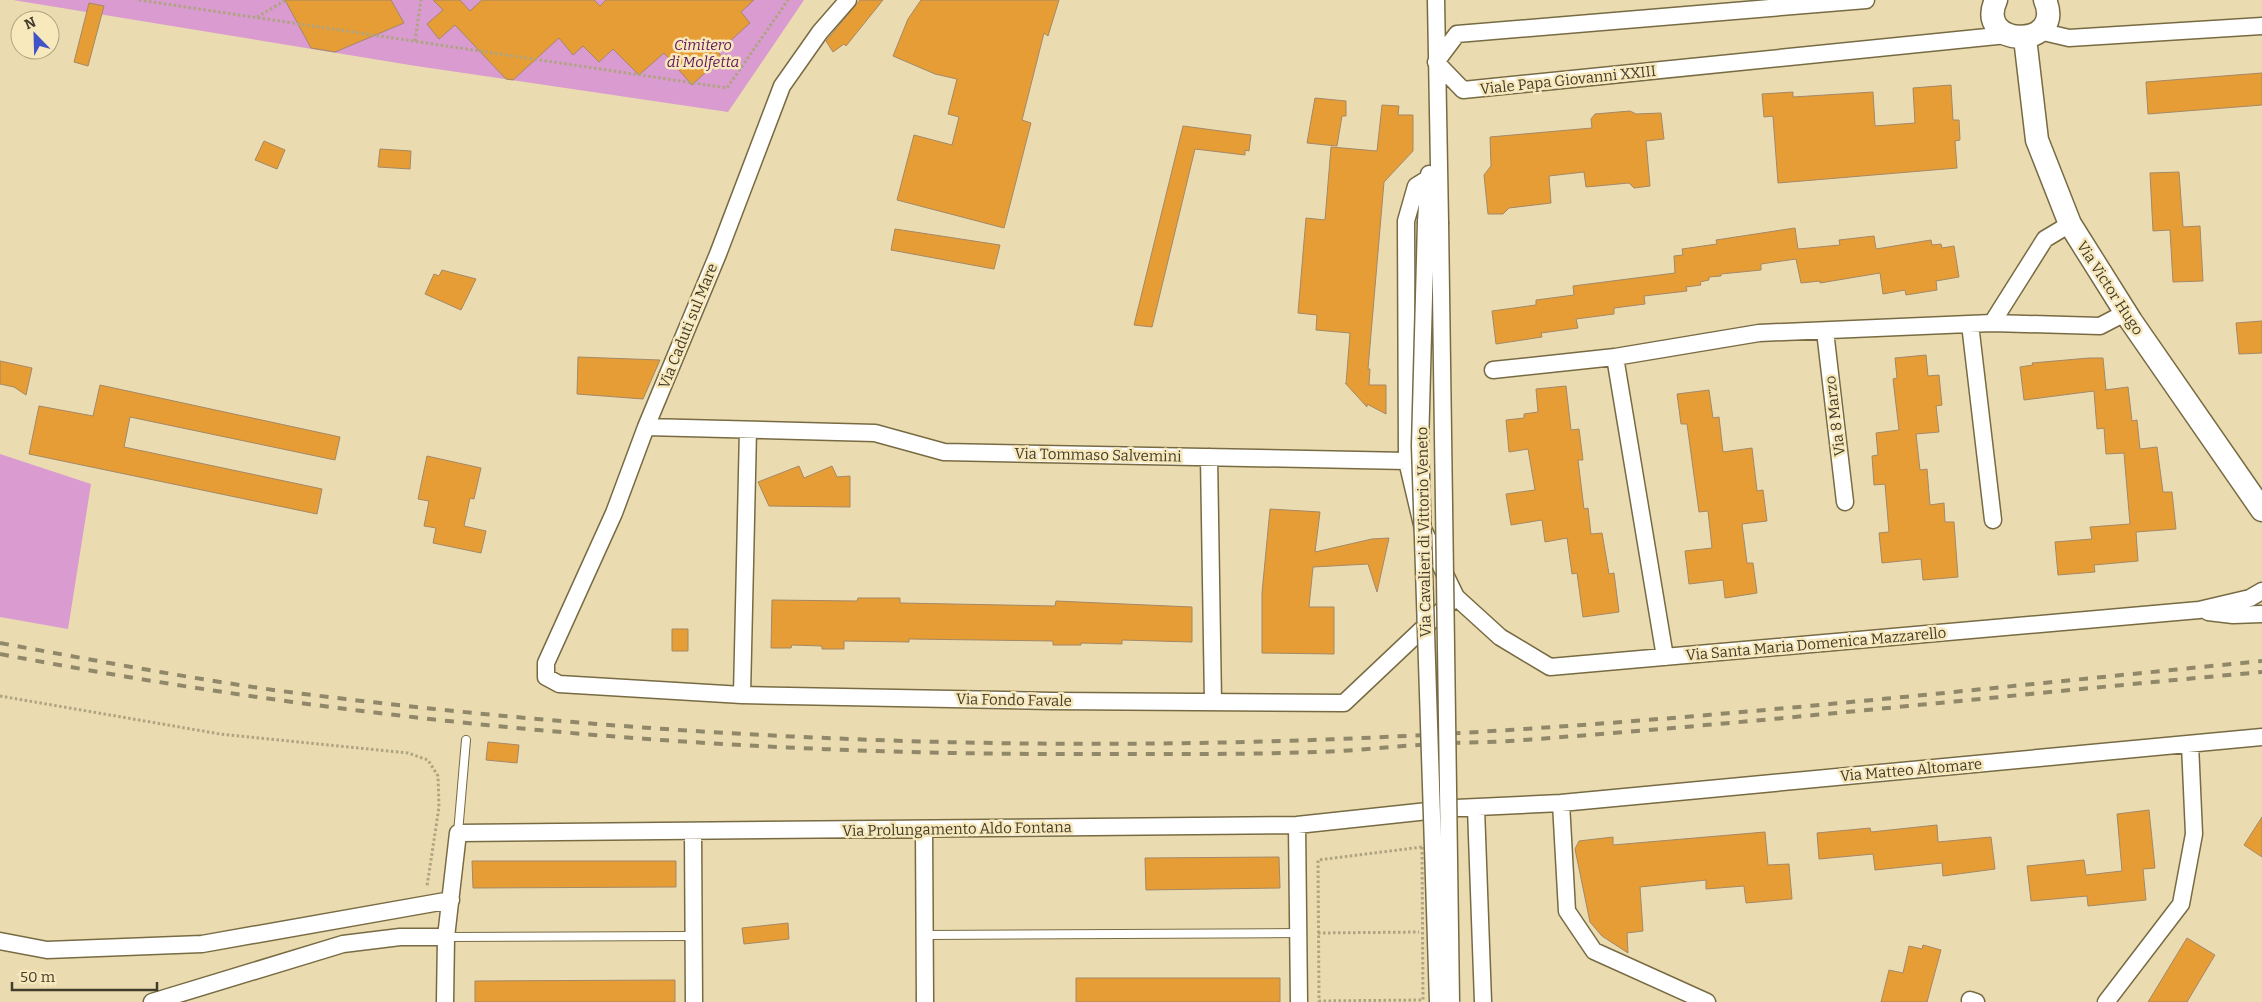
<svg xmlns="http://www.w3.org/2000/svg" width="2262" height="1002" viewBox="0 0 2262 1002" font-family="Bitter,serif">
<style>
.green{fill:#d99bd0}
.building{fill:#e69d35;stroke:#a48866}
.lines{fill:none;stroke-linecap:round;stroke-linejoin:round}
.lane-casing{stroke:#786b43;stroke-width:10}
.street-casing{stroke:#786b43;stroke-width:19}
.secondary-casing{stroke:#786b43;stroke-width:25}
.path{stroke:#afa481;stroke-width:3;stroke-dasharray:2.5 2.5;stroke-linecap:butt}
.lane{stroke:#fff;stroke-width:8}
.street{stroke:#fff;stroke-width:16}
.secondary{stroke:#fff;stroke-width:22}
.rail{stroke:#91886a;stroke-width:4;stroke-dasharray:9 9;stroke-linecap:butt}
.street-bridge-casing{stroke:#786b43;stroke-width:19;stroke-linecap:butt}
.street-bridge{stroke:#fff;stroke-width:16}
.labels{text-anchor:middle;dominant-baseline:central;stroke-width:5;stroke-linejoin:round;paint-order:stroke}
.park-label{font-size:15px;font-style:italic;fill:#63165d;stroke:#f8e9bd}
.street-label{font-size:15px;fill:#423c2b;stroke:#f8e9bd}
</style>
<rect width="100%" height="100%" fill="#eadcb0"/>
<!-- green -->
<path class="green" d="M13,0H804L728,112L416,66Z
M0,454L91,484L68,629L0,617Z"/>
<!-- building -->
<path class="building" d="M285,0H391L404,23L335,52L311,48Z
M433,0H460L470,11L482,0H594L600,6L606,0H754L741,12L750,23L718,52L722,57L692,85L664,53L639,75L613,49L599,62L583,46L573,55L559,38L513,80L506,79L455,25L439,39L427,24L443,10Z
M860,0H883L846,46L844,44L833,52L826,41Z
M921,0H1059L1048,36L1044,33L1022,120L1031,123L1004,228L897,200L914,135L952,145L959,117L948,114L957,79L935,74L893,56L908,19Z
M89,3L104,6L88,66L74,62Z
M2262,73V105L2148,114L2146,82Z
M1951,85L1953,120H1959L1960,140L1955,141L1957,168L1778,183L1773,116L1764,117L1762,94L1793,92V97L1873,92L1875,126L1915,123L1913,88Z
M1315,98L1346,101V116H1342L1337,146L1307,143Z
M1382,105L1399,106L1398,115H1413V151L1384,182L1368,369H1370L1369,385H1386V414L1367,404V407L1345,383L1346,384L1350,333L1316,330L1317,315L1298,313L1306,218L1325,220L1331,147L1377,151Z
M1630,111L1636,114L1661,113L1664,139L1646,141L1650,186L1634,188L1629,183L1586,187L1584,172L1549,176L1551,203L1509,208L1503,214H1488L1484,175L1491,166L1490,137L1592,128L1591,119L1595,114Z
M1183,126L1251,135L1249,151L1245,150V155L1195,149L1152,327L1134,325Z
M264,141L285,150L277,169L255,160Z
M380,149L411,151L410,169L378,167Z
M2179,172L2183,227L2200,226L2203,281L2173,282L2170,230L2153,231L2150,173Z
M1795,228L1798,249L1840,245L1839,240L1874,236L1876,249L1931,240L1932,245L1941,244L1942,248L1954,246L1959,277L1936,281L1937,290L1906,295L1905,290L1883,294L1880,273L1820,283V281L1801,283L1796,259L1761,264V270L1721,274V276L1709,277V280L1700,282L1701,285L1686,287L1687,291L1644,296L1645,304L1614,308V314L1576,319L1578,328L1541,333L1542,337L1496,344L1492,311L1536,305V300L1574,295L1573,286L1675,273L1674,256L1683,255L1682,249L1717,244L1716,240Z
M895,229L1000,245L994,269L891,250Z
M442,270L476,279L461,310L425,294L434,274L439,276Z
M2262,321V353L2239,354L2236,323Z
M1926,355L1928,376L1939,375L1942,405L1936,406L1939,432L1916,434L1920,470L1927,469L1930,505L1944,503L1945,522H1954L1958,577L1923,580L1921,559L1882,563L1879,533L1889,532L1885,484L1874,485L1872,456L1878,455L1876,433L1899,430L1893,379L1897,378L1895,358Z
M578,357L660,360L643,399L577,394Z
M2089,358H2103L2106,390H2105L2128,387L2132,421L2137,420L2140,449L2157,447L2163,492H2172L2176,529L2136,532L2138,561L2094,565L2095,572L2058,575L2055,542L2092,539L2090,527L2130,524L2124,453L2106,454L2104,428L2097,429L2094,391L2024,400L2020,367L2033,365L2032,363Z
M0,361L32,368L26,395L14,387L0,384Z
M100,385L340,437L335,460L130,417L124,447L322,489L317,514L29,454L39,406L93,416Z
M1566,386L1571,430L1579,429L1583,460H1578L1584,509L1588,508L1591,534L1602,533L1609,574L1614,573L1619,612L1583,617L1577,573L1572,574L1567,538L1545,542L1542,520L1511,525L1506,494L1535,490L1528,449L1509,452L1506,420L1524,418V414L1538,412L1536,389Z
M1709,390L1713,418L1719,417L1723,452L1752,448L1757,491L1763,490L1767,521L1742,524L1747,563H1753L1757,593L1725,598L1723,580L1689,584L1685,551L1712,548L1708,511L1699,512L1687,424H1681L1677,394Z
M427,456L481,468L474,499L470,498L464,526L486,531L481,553L433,543L436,528L424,526L429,501L418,499Z
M799,466L804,478L832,466L837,477L850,476V507L769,506L758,482Z
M1270,509L1320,512L1315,552L1372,539L1389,538L1377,592L1368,564L1313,567L1309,607H1334V654L1262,653V593Z
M858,598H900V603L1055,606L1056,601L1192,607V642L1122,640V644L1081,643V645H1053V641L909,639V642L844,641V649H822V646L792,645L791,648H771L772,600L857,601Z
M672,629H688V651H672Z
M488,742L519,745L517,763L486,760Z
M2149,810L2155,868L2143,869L2146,900L2088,906L2087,896L2031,901L2027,866L2084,860L2086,875L2122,871L2117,814Z
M2262,817V857L2244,845Z
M1937,825L1938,842L1991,837L1995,869L1943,876L1942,863L1875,870L1873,854L1819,859L1817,833L1870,828L1871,832Z
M1765,832L1768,865L1789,864L1792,899L1746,903L1744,886L1706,889V880L1640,887L1643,931L1627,933L1628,953L1602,936L1590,922L1575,849L1579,841L1613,837V845Z
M1279,857L1280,888L1146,890L1145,858Z
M472,861H676V887L473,888Z
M788,923L789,939L744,944L742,928Z
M2187,938L2215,955L2187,1002H2148Z
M1923,945L1941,950L1927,1002H1881L1889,970L1903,973L1909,946L1922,949Z
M1076,978H1280V1002H1076Z
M675,980V1002H475V981Z"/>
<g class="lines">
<defs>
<path id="lane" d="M458,833L466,740
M924,935L1298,933
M446,937L694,936"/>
<path id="street" d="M848,0L820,32L782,86L718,254L646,427L614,513L546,663V677L559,684L742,695L1052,701L1344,703L1453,600
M1436,0L1440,222
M2039,31L2069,38L2262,26
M1436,62L1463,90L2007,35
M1436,62L1457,34L1866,0
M1426,222L1429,174
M1992,323L2100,326L2125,313
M1970,324L1993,520
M1825,331L1845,502
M1493,370L1615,357
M646,427L875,433L944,452L1407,461L1423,529L1456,597L1500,637L1550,667L2199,610L2250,598L2262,591
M1209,457L1213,702
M1407,461L1406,221L1416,186L1429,178
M2208,612L2233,615L2262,614
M1665,657L1615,357L1759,333L1992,323L2045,239L2070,224
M742,695L748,430
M1561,803L1567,911L1594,951L1707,1002
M1476,808L1483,1002
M1297,825L1299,1002
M924,829L925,1002
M693,831L694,1002
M0,941L47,950L202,944L451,900
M1970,1000L1976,1002
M152,1002L343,944L400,937H446
M445,1002L446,937L458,833L1297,825L1456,808L1561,803L2262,737
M2106,1002L2181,904L2194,834L2190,744"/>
<path id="secondary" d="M1996,0C1974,48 2066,50 2045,0
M2025,38L2037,140L2070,224L2131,321L2262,510"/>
</defs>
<!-- lane casing -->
<use href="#lane" class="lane-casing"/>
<!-- street casing -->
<use href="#street" class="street-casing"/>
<!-- secondary casing -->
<use href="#secondary" class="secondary-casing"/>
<!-- path -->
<path class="path" d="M139,0L727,88L788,0
M257,17L286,0
M415,41L421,0
M0,696L220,734L408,753L428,760L438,776L439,807L427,886
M1422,847L1423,1000L1319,1001L1318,860Z
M1318,933L1419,932"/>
<!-- lane -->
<use href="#lane" class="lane"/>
<!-- street -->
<use href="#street" class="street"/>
<!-- secondary -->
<use href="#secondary" class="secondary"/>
<!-- rail -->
<path class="rail" d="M0,643C93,660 187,678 281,691C583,730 888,748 1192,743C1550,738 1906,696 2262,661
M0,654C355,722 717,755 1078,754C1166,754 1253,755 1341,751C1371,749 1401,746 1432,744C1462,742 1493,743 1523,740C1770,722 2016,694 2262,672"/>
<defs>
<path id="street-bridge" d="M1426,222L1420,446L1438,1002
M1440,222L1451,1002"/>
</defs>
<!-- street-bridge casing -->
<use href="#street-bridge" class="street-bridge-casing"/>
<!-- street-bridge -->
<use href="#street-bridge" class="street-bridge"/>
</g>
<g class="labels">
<!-- park labels -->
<g class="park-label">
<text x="703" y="45">Cimitero<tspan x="703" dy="17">di Molfetta</tspan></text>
</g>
<!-- street labels -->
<g class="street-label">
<text transform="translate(1568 80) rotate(-6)">Viale Papa Giovanni XXIII</text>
<text transform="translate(2110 288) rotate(57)">Via Victor Hugo</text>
<text transform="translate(688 326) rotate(-68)">Via Caduti sul Mare</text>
<text transform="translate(1835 416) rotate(-97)">Via 8 Marzo</text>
<text transform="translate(1098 455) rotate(1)">Via Tommaso Salvemini</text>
<text transform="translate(1424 532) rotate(-91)">Via Cavalieri di Vittorio Veneto</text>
<text transform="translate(1816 644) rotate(-5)">Via Santa Maria Domenica Mazzarello</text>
<text transform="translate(1014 700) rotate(1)">Via Fondo Favale</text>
<text transform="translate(1911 770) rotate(-5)">Via Matteo Altomare</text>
<text transform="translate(957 829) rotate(-1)">Via Prolungamento Aldo Fontana</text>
</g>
</g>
<!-- north arrow -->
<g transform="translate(35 35) rotate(337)"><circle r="24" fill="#f8e9bd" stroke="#afa483"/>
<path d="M0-4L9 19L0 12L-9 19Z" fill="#4153c6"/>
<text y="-8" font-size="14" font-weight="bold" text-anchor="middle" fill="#423c2b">N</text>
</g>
<!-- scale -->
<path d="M12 982v8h145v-8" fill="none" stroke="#423c2b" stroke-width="2.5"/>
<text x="20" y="982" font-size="15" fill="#423c2b" stroke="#f8e9bd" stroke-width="4" paint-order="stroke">50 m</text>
</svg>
